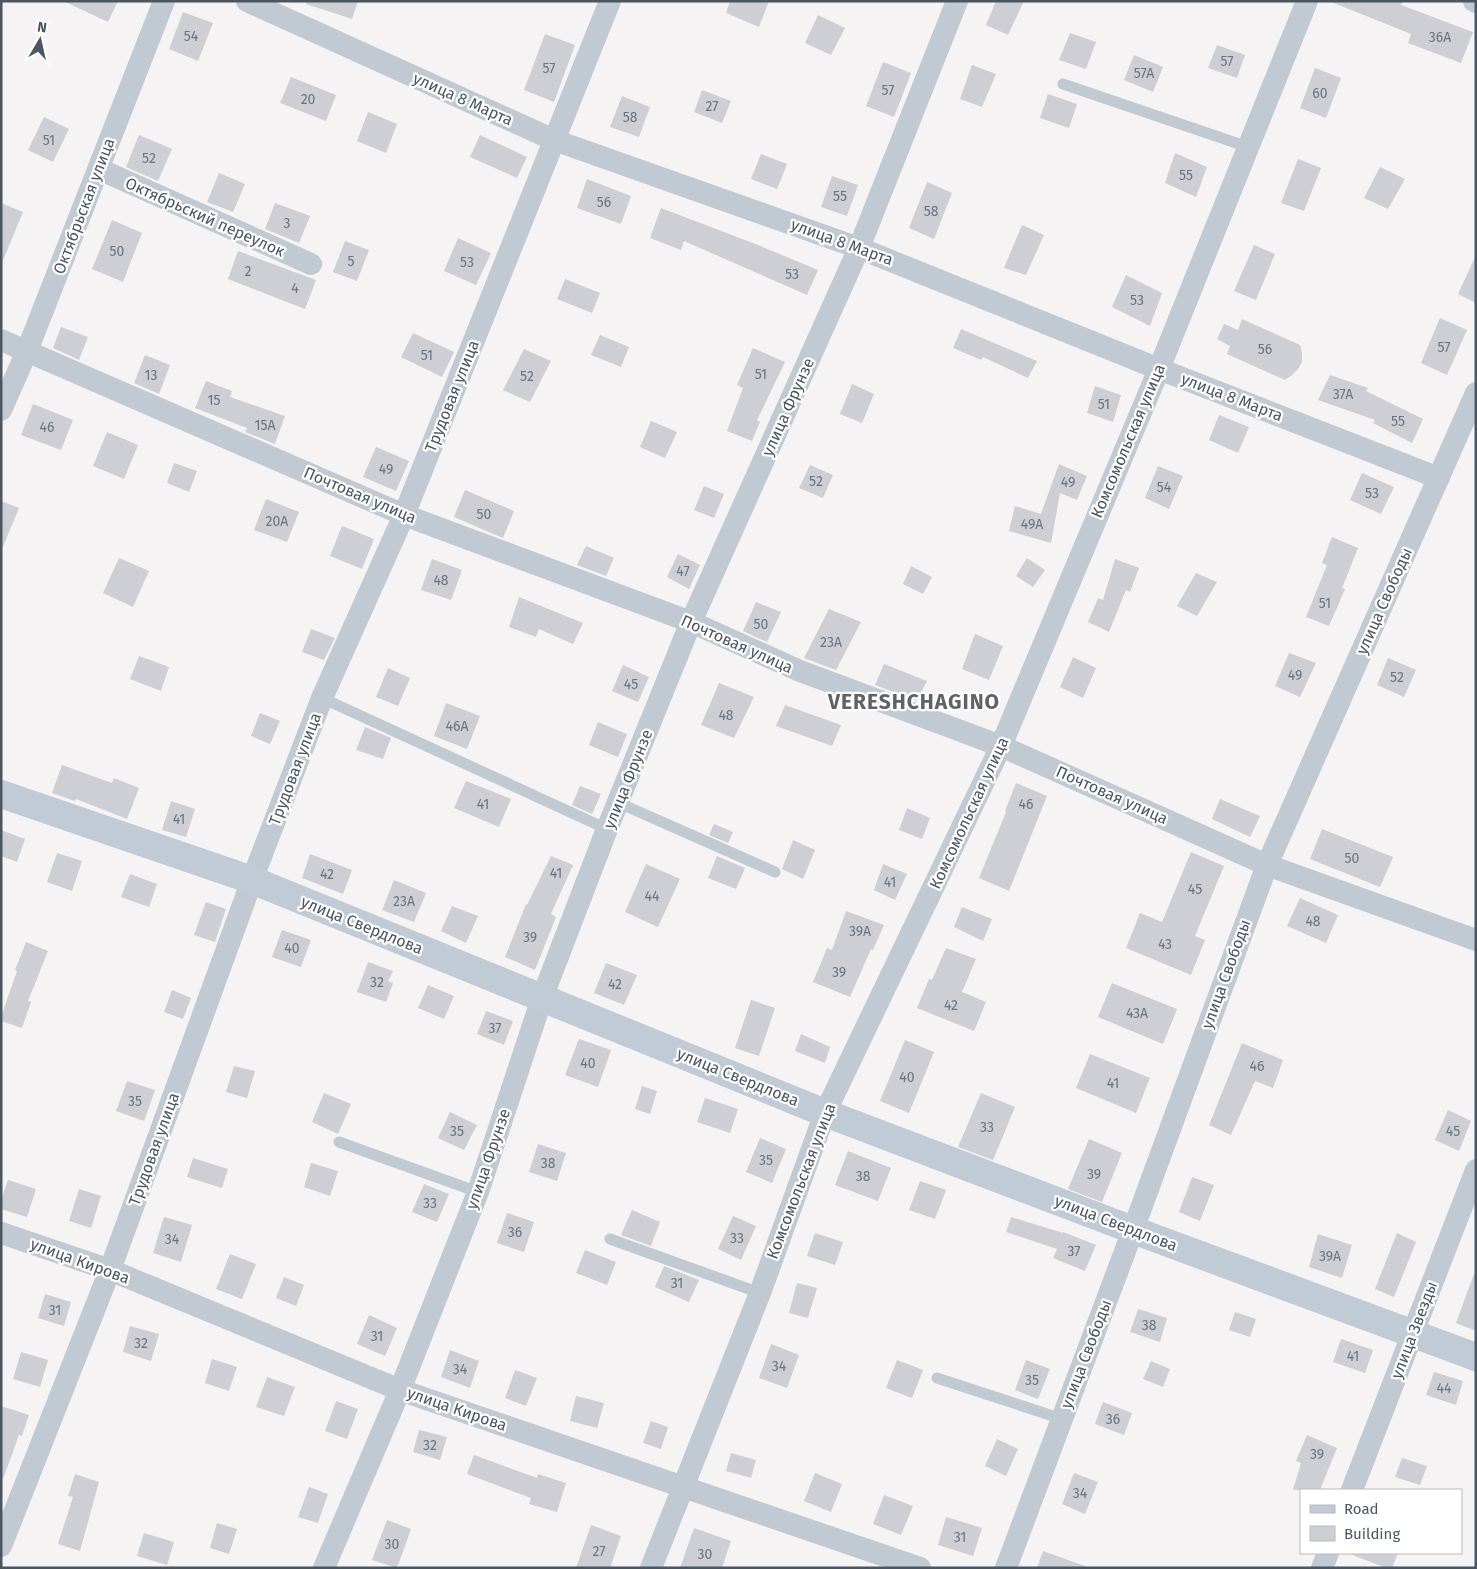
<svg xmlns="http://www.w3.org/2000/svg" width="1477" height="1569" viewBox="0 0 1477 1569" font-family="'Fira Sans',sans-serif">
<style>
.building{fill:#cdcfd5}
.lines{fill:none;stroke-linecap:round;stroke-linejoin:round}
.lane{stroke:#c1cad2;stroke-width:11}
.street{stroke:#c1cad2;stroke-width:22}
.secondary{stroke:#c1cbd6;stroke-width:28}
.labels{text-anchor:middle;dominant-baseline:central;stroke-width:4.5;stroke-linejoin:round;paint-order:stroke}
.number-label{font-size:14px;fill:#6b747e}
.street-label{font-size:16px;fill:#4a5661;stroke:#fff}
.district-label{font-size:21px;font-weight:bold;letter-spacing:1px;fill:#5f6368;stroke:#fff}
</style>
<rect width="100%" height="100%" fill="#f5f3f3"/>
<!-- building -->
<path class="building" d="M63,1H118L108,22Z
M306,1H358L352,19L306,4Z
M730,1H769L759,27L726,13Z
M996,1H1024L1008,35L986,25Z
M1329,1H1403L1401,5L1473,32L1461,63L1408,43L1411,34Z
M183,12L213,23L198,61L169,49Z
M818,15L845,28L831,55L805,43Z
M1070,33L1096,42L1086,69L1059,60Z
M545,34L575,45L554,102L524,90Z
M1217,45L1245,55L1237,78L1208,68Z
M1134,55L1163,67L1153,92L1124,80Z
M883,62L911,73L894,117L866,106Z
M972,65L996,74L982,107L960,99Z
M1315,68L1341,78L1326,118L1300,108Z
M291,77L336,95L326,121L280,103Z
M702,90L731,101L722,123L694,112Z
M1048,94L1077,104L1069,128L1040,118Z
M622,96L650,107L639,137L610,127Z
M368,112L397,124L386,153L357,141Z
M44,117L69,129L53,162L28,150Z
M139,135L172,149L158,181L126,167Z
M480,135L527,157L517,178L470,157Z
M1175,153L1207,167L1196,197L1165,183Z
M761,154L787,164L777,189L751,179Z
M1298,159L1321,168L1304,211L1281,203Z
M1380,167L1405,179L1388,209L1364,198Z
M219,173L245,184L233,212L207,202Z
M832,176L858,185L847,216L821,207Z
M587,179L631,196L621,224L577,208Z
M927,182L952,193L934,239L909,228Z
M1,203L23,212L2,263H1Z
M275,203L310,216L299,243L265,229Z
M661,208L758,245L818,270L807,295L684,241L681,250L650,238Z
M112,220L142,233L123,282L92,269Z
M1022,225L1044,235L1026,275L1004,268Z
M458,238L491,253L476,285L444,271Z
M345,241L369,250L357,281L333,272Z
M1254,245L1275,254L1256,300L1234,291Z
M238,251L316,280L305,309L228,279Z
M1476,255V303L1458,294Z
M1126,275L1162,293L1150,326L1112,307Z
M565,279L600,293L592,313L557,299Z
M1440,318L1467,330L1447,375L1421,363Z
M1242,319L1300,345L1302,353V362L1298,369L1292,375L1285,380L1227,354L1230,346L1217,339L1224,324L1238,330Z
M61,327L88,337L79,360L53,348Z
M961,329L1037,361L1028,378L983,357L981,360L953,348Z
M413,333L454,352L442,377L401,357Z
M600,335L629,347L621,367L591,355Z
M753,348L785,362L757,420L760,422L752,441L727,431L743,388L737,385Z
M524,349L551,361L530,402L503,390Z
M145,355L170,365L159,394L134,383Z
M1330,375L1368,388L1366,391L1423,419L1412,443L1373,423L1375,420L1318,400Z
M206,381L232,391L230,397L285,416L275,444L245,432L247,428L195,408Z
M852,384L874,394L862,423L840,414Z
M1095,386L1121,395L1113,422L1087,413Z
M33,404L73,420L61,450L21,435Z
M1219,415L1249,427L1238,453L1209,440Z
M651,421L677,432L665,458L640,447Z
M107,432L138,445L124,479L93,466Z
M376,447L409,461L396,491L363,477Z
M174,463L197,471L189,492L167,483Z
M1059,464L1087,476L1077,500L1060,493L1051,543L1009,531L1015,506L1041,514Z
M810,465L833,475L823,498L799,488Z
M1158,466L1183,476L1169,509L1145,498Z
M1362,473L1394,487L1381,514L1350,500Z
M704,486L724,494L714,518L694,510Z
M465,490L514,511L503,538L454,517Z
M266,499L299,512L287,542L254,530Z
M1,501L19,508L2,549H1Z
M342,526L374,539L362,569L330,556Z
M1332,537L1358,548L1342,588L1345,589L1329,626L1306,617L1327,565L1322,563Z
M586,546L614,558L606,576L577,565Z
M678,554L700,565L689,589L667,577Z
M119,558L149,571L133,607L103,593Z
M1027,558L1045,570L1033,587L1016,576Z
M432,559L462,570L451,600L421,590Z
M1115,559L1139,568L1130,592L1126,590L1109,632L1088,622L1098,598L1103,600Z
M911,566L932,577L923,594L903,584Z
M1196,573L1217,582L1197,616L1177,606Z
M519,597L583,623L573,644L539,629L536,637L509,627Z
M756,602L781,612L767,642L743,631Z
M829,609L861,622L836,670L804,658Z
M311,629L335,638L324,660L302,652Z
M975,634L1003,646L989,680L962,669Z
M1289,653L1316,663L1300,697L1275,686Z
M139,656L169,667L161,691L130,679Z
M1073,657L1096,668L1083,698L1060,687Z
M1388,658L1416,670L1404,697L1377,685Z
M884,664L927,681L917,701L875,685Z
M623,665L649,677L638,702L612,691Z
M388,668L410,678L398,706L376,697Z
M719,683L754,697L734,738L701,725Z
M446,703L480,716L467,749L434,736Z
M785,705L841,725L832,746L776,726Z
M260,713L280,721L270,744L251,736Z
M598,722L627,734L618,757L589,745Z
M365,727L391,738L383,759L356,750Z
M62,765L112,783L114,778L139,788L127,819L76,799L75,801L52,793Z
M466,781L511,799L499,827L454,808Z
M1016,783L1047,796L1009,891L979,878L1006,812L1005,811Z
M580,786L601,794L592,814L572,805Z
M1220,799L1260,816L1250,837L1212,819Z
M171,801L195,809L186,837L162,830Z
M907,808L930,818L922,839L899,830Z
M714,824L733,832L728,843L709,835Z
M1322,829L1393,857L1380,887L1310,859Z
M1,830L25,839L17,862L1,856Z
M793,840L815,850L803,879L782,869Z
M1191,852L1224,866L1195,936L1205,940L1191,975L1126,948L1140,913L1162,922Z
M57,853L82,861L72,891L47,882Z
M310,854L352,870L343,894L302,878Z
M551,856L573,865L551,914L556,917L535,970L505,957L526,904L527,905Z
M717,856L745,868L736,889L708,878Z
M646,864L680,879L658,927L625,912Z
M883,864L907,874L895,900L874,890Z
M130,874L157,884L149,907L121,897Z
M394,880L426,893L414,922L382,910Z
M1300,898L1338,915L1326,943L1287,926Z
M206,902L226,909L215,942L194,935Z
M452,906L478,916L466,943L441,931Z
M962,907L992,919L983,941L954,927Z
M846,911L884,925L873,950L871,949L850,997L813,982L827,948L832,950Z
M282,930L311,940L301,967L272,957Z
M26,942L48,951L28,1001L31,1002L22,1028L1,1021V1017L17,971L15,970Z
M946,948L976,959L962,992L986,1002L974,1031L917,1008L929,979L932,980Z
M368,962L393,971L388,981L393,983L386,1002L357,992Z
M606,963L637,975L624,1005L594,993Z
M1112,983L1177,1009L1163,1044L1098,1017Z
M428,985L454,996L444,1019L418,1008Z
M172,990L191,998L183,1019L164,1012Z
M751,1000L775,1008L759,1056L735,1048Z
M486,1011L513,1021L504,1045L477,1034Z
M801,1034L830,1047L825,1063L795,1051Z
M579,1039L611,1050L598,1087L565,1075Z
M905,1040L934,1052L909,1113L880,1101Z
M1242,1043L1283,1060L1273,1088L1255,1081L1231,1135L1209,1125Z
M1090,1054L1150,1078L1136,1113L1076,1088Z
M234,1066L255,1071L247,1098L226,1092Z
M127,1081L155,1090L144,1121L116,1111Z
M642,1086L657,1091L650,1114L635,1109Z
M324,1093L351,1104L338,1134L312,1122Z
M981,1093L1015,1107L993,1160L958,1147Z
M705,1098L738,1109L730,1133L697,1122Z
M1448,1110L1471,1121L1459,1151L1435,1140Z
M450,1112L477,1125L464,1150L438,1138Z
M760,1138L786,1149L772,1183L746,1172Z
M1089,1139L1122,1153L1102,1202L1068,1189Z
M538,1144L566,1153L557,1181L529,1172Z
M848,1151L891,1168L878,1201L835,1185Z
M193,1158L228,1169L222,1188L187,1177Z
M311,1163L338,1171L330,1196L304,1187Z
M1192,1177L1214,1185L1200,1221L1179,1212Z
M8,1180L36,1189L27,1217L1,1209V1200Z
M920,1181L946,1190L935,1219L909,1210Z
M424,1184L449,1194L437,1222L412,1212Z
M79,1189L101,1196L91,1228L69,1221Z
M632,1210L660,1222L651,1246L621,1235Z
M507,1213L534,1222L524,1252L497,1243Z
M733,1216L756,1226L741,1260L718,1249Z
M164,1217L192,1225L181,1262L153,1253Z
M1011,1217L1063,1233V1232L1096,1245L1085,1271L1053,1258L1057,1249L1006,1232Z
M815,1233L843,1242L835,1265L807,1256Z
M1397,1233L1416,1242L1394,1297L1375,1289Z
M1318,1234L1352,1245L1342,1278L1309,1267Z
M585,1250L616,1262L607,1285L576,1273Z
M230,1254L256,1264L242,1299L216,1289Z
M664,1266L699,1280L689,1302L655,1287Z
M1474,1274H1476V1331L1456,1323Z
M284,1277L304,1285L296,1306L276,1298Z
M797,1283L817,1288L808,1318L789,1313Z
M45,1294L71,1302L64,1326L38,1318Z
M1138,1309L1167,1318L1160,1342L1130,1332Z
M1235,1312L1256,1319L1250,1337L1229,1330Z
M369,1315L397,1328L385,1356L357,1344Z
M130,1326L159,1334L151,1361L123,1352Z
M1341,1339L1373,1350L1365,1373L1333,1362Z
M771,1344L799,1355L787,1388L759,1378Z
M450,1350L479,1361L470,1388L441,1377Z
M21,1352L48,1360L40,1387L13,1379Z
M212,1359L237,1367L229,1391L205,1383Z
M897,1360L923,1370L912,1398L886,1388Z
M1026,1360L1050,1369L1038,1399L1015,1390Z
M1151,1361L1170,1369L1163,1387L1143,1379Z
M515,1370L537,1378L526,1406L505,1398Z
M1434,1372L1463,1381L1456,1405L1426,1395Z
M267,1377L295,1387L284,1416L256,1407Z
M576,1396L604,1403L597,1428L570,1421Z
M336,1401L358,1409L347,1439L325,1431Z
M1103,1402L1132,1413L1124,1435L1095,1424Z
M1,1406L29,1415L22,1436L19,1435L3,1479L1,1478Z
M651,1421L668,1427L661,1449L643,1443Z
M419,1430L447,1437L440,1460L413,1452Z
M1307,1435L1337,1448L1320,1490H1293L1301,1463L1296,1461Z
M997,1439L1018,1449L1006,1476L985,1466Z
M731,1453L756,1460L751,1478L726,1471Z
M474,1455L537,1478L538,1474L566,1483L557,1512L529,1504L531,1498L467,1474Z
M1402,1458L1427,1466L1420,1485L1395,1477Z
M815,1473L842,1484L831,1512L804,1501Z
M1074,1473L1098,1482L1085,1514L1062,1504Z
M75,1474L99,1482L80,1551L58,1544L73,1497L68,1496Z
M309,1487L328,1494L318,1523L298,1517Z
M884,1495L913,1506L901,1535L873,1524Z
M946,1517L982,1528L973,1556L938,1545Z
M387,1520L411,1529L397,1568L372,1560Z
M217,1523L237,1529L229,1554L210,1548Z
M591,1525L621,1536L610,1568H576Z
M694,1528L731,1541L722,1568H680Z
M144,1533L174,1542L167,1565L137,1556Z
M1043,1551L1085,1566V1568H1037Z
M1351,1553H1398L1392,1568H1386L1350,1554Z"/>
<g class="lines">
<!-- lane -->
<path class="lane" d="M1063,84L1248,147
M322,698L607,829
M619,803L775,872
M339,1142L478,1192
M610,1239L760,1293
M937,1378L1062,1419"/>
<!-- street -->
<path class="street" d="M247,1L554,140L859,248L1159,369L1439,478
M1474,1L1476,2
M99,169L311,264
M1,340L404,515L691,622L800,671L1001,746L1267,865L1476,940
M1,410L27,351L164,1
M1,1233L110,1270L400,1390L920,1568
M1352,1490L1476,1170
M1,1546L110,1270L252,880L322,698L404,515L610,1
M324,1568L400,1390L478,1192L542,998L607,829L691,622L859,248L957,1
M651,1568L760,1293L825,1113L1001,746L1159,369L1307,1
M1006,1568L1133,1230L1267,865L1476,393
M1322,1568L1328,1553"/>
<!-- secondary -->
<path class="secondary" d="M1,794L252,880L825,1113L1133,1230L1476,1357"/>
</g>
<g class="labels">
<!-- number labels -->
<g class="number-label">
<text x="191" y="36">54</text>
<text x="1440" y="37">36А</text>
<text x="1227" y="61">57</text>
<text x="549" y="68">57</text>
<text x="1144" y="73">57А</text>
<text x="888" y="90">57</text>
<text x="1320" y="93">60</text>
<text x="308" y="99">20</text>
<text x="712" y="106">27</text>
<text x="630" y="117">58</text>
<text x="49" y="140">51</text>
<text x="149" y="158">52</text>
<text x="1186" y="175">55</text>
<text x="840" y="196">55</text>
<text x="604" y="202">56</text>
<text x="931" y="211">58</text>
<text x="287" y="223">3</text>
<text x="117" y="251">50</text>
<text x="351" y="261">5</text>
<text x="467" y="262">53</text>
<text x="248" y="271">2</text>
<text x="792" y="274">53</text>
<text x="295" y="288">4</text>
<text x="1137" y="300">53</text>
<text x="1444" y="347">57</text>
<text x="1265" y="349">56</text>
<text x="427" y="355">51</text>
<text x="761" y="374">51</text>
<text x="151" y="375">13</text>
<text x="527" y="376">52</text>
<text x="1343" y="394">37А</text>
<text x="214" y="400">15</text>
<text x="1104" y="404">51</text>
<text x="1398" y="421">55</text>
<text x="265" y="425">15А</text>
<text x="47" y="427">46</text>
<text x="386" y="469">49</text>
<text x="816" y="481">52</text>
<text x="1068" y="482">49</text>
<text x="1164" y="487">54</text>
<text x="1372" y="493">53</text>
<text x="484" y="514">50</text>
<text x="277" y="521">20А</text>
<text x="1032" y="524">49А</text>
<text x="683" y="571">47</text>
<text x="441" y="580">48</text>
<text x="1325" y="603">51</text>
<text x="761" y="624">50</text>
<text x="831" y="642">23А</text>
<text x="1295" y="675">49</text>
<text x="1397" y="677">52</text>
<text x="631" y="684">45</text>
<text x="726" y="715">48</text>
<text x="457" y="726">46А</text>
<text x="483" y="804">41</text>
<text x="1026" y="804">46</text>
<text x="179" y="819">41</text>
<text x="1352" y="858">50</text>
<text x="556" y="873">41</text>
<text x="327" y="874">42</text>
<text x="890" y="882">41</text>
<text x="1195" y="889">45</text>
<text x="652" y="896">44</text>
<text x="404" y="901">23А</text>
<text x="1313" y="921">48</text>
<text x="860" y="931">39А</text>
<text x="530" y="937">39</text>
<text x="1165" y="944">43</text>
<text x="292" y="948">40</text>
<text x="839" y="972">39</text>
<text x="377" y="982">32</text>
<text x="615" y="984">42</text>
<text x="951" y="1005">42</text>
<text x="1137" y="1013">43А</text>
<text x="495" y="1028">37</text>
<text x="588" y="1063">40</text>
<text x="1257" y="1066">46</text>
<text x="907" y="1077">40</text>
<text x="1113" y="1083">41</text>
<text x="135" y="1101">35</text>
<text x="987" y="1127">33</text>
<text x="457" y="1131">35</text>
<text x="1453" y="1131">45</text>
<text x="766" y="1160">35</text>
<text x="548" y="1163">38</text>
<text x="1094" y="1174">39</text>
<text x="863" y="1176">38</text>
<text x="430" y="1203">33</text>
<text x="515" y="1232">36</text>
<text x="737" y="1238">33</text>
<text x="172" y="1239">34</text>
<text x="1074" y="1251">37</text>
<text x="1330" y="1256">39А</text>
<text x="677" y="1283">31</text>
<text x="55" y="1310">31</text>
<text x="1149" y="1325">38</text>
<text x="377" y="1336">31</text>
<text x="141" y="1343">32</text>
<text x="1353" y="1356">41</text>
<text x="779" y="1366">34</text>
<text x="460" y="1369">34</text>
<text x="1032" y="1380">35</text>
<text x="1444" y="1388">44</text>
<text x="1113" y="1419">36</text>
<text x="430" y="1445">32</text>
<text x="1317" y="1454">39</text>
<text x="1080" y="1493">34</text>
<text x="960" y="1537">31</text>
<text x="392" y="1544">30</text>
<text x="599" y="1551">27</text>
<text x="705" y="1554">30</text>
</g>
<!-- street labels -->
<g class="street-label">
<text transform="translate(463 99) rotate(24)">улица 8 Марта</text>
<text transform="translate(84 206) rotate(-69)">Октябрьская улица</text>
<text transform="translate(205 217) rotate(24)">Октябрьский переулок</text>
<text transform="translate(842 242) rotate(20)">улица 8 Марта</text>
<text transform="translate(452 396) rotate(-68)">Трудовая улица</text>
<text transform="translate(1232 397) rotate(21)">улица 8 Марта</text>
<text transform="translate(788 407) rotate(-66)">улица Фрунзе</text>
<text transform="translate(1128 441) rotate(-67)">Комсомольская улица</text>
<text transform="translate(360 495) rotate(23)">Почтовая улица</text>
<text transform="translate(1384 601) rotate(-66)">улица Свободы</text>
<text transform="translate(737 644) rotate(24)">Почтовая улица</text>
<text transform="translate(295 769) rotate(-69)">Трудовая улица</text>
<text transform="translate(628 779) rotate(-68)">улица Фрунзе</text>
<text transform="translate(1112 795) rotate(24)">Почтовая улица</text>
<text transform="translate(969 813) rotate(-65)">Комсомольская улица</text>
<text transform="translate(362 925) rotate(22)">улица Свердлова</text>
<text transform="translate(1226 974) rotate(-70)">улица Свободы</text>
<text transform="translate(738 1077) rotate(22)">улица Свердлова</text>
<text transform="translate(154 1149) rotate(-70)">Трудовая улица</text>
<text transform="translate(488 1159) rotate(-71)">улица Фрунзе</text>
<text transform="translate(801 1181) rotate(-69)">Комсомольская улица</text>
<text transform="translate(1116 1223) rotate(21)">улица Свердлова</text>
<text transform="translate(80 1261) rotate(20)">улица Кирова</text>
<text transform="translate(1414 1330) rotate(-69)">улица Звезды</text>
<text transform="translate(1086 1354) rotate(-69)">улица Свободы</text>
<text transform="translate(457 1409) rotate(19)">улица Кирова</text>
</g>
<!-- district labels -->
<g class="district-label">
<text x="914" y="702">VERESHCHAGINO</text>
</g>
</g>
<!-- border -->
<rect width="1477" height="1569" fill="none" stroke="#4a5661" stroke-width="5"/>
<!-- legend -->
<rect x="1300" y="1489" width="162" height="65" fill="#ffffff" stroke="#b7bbc0"/>
<rect x="1310" y="1505" width="25" height="8" fill="#c1cbd6" stroke="#b7bbc0"/>
<text x="1344" y="1514" font-size="15" fill="#4a5661">Road</text>
<rect x="1310" y="1526" width="25" height="15" fill="#cdcfd5" stroke="#b7bbc0"/>
<text x="1344" y="1539" font-size="15" fill="#4a5661">Building</text>
<!-- north arrow -->
<g transform="translate(40 40) rotate(9)" stroke="#ffffff" stroke-width="4" paint-order="stroke">
<path d="M0-4L9 19L0 12L-9 19Z" fill="#4a5661"/>
<text y="-8" font-size="14" font-weight="bold" text-anchor="middle" fill="#4a5661">N</text>
</g>
</svg>
